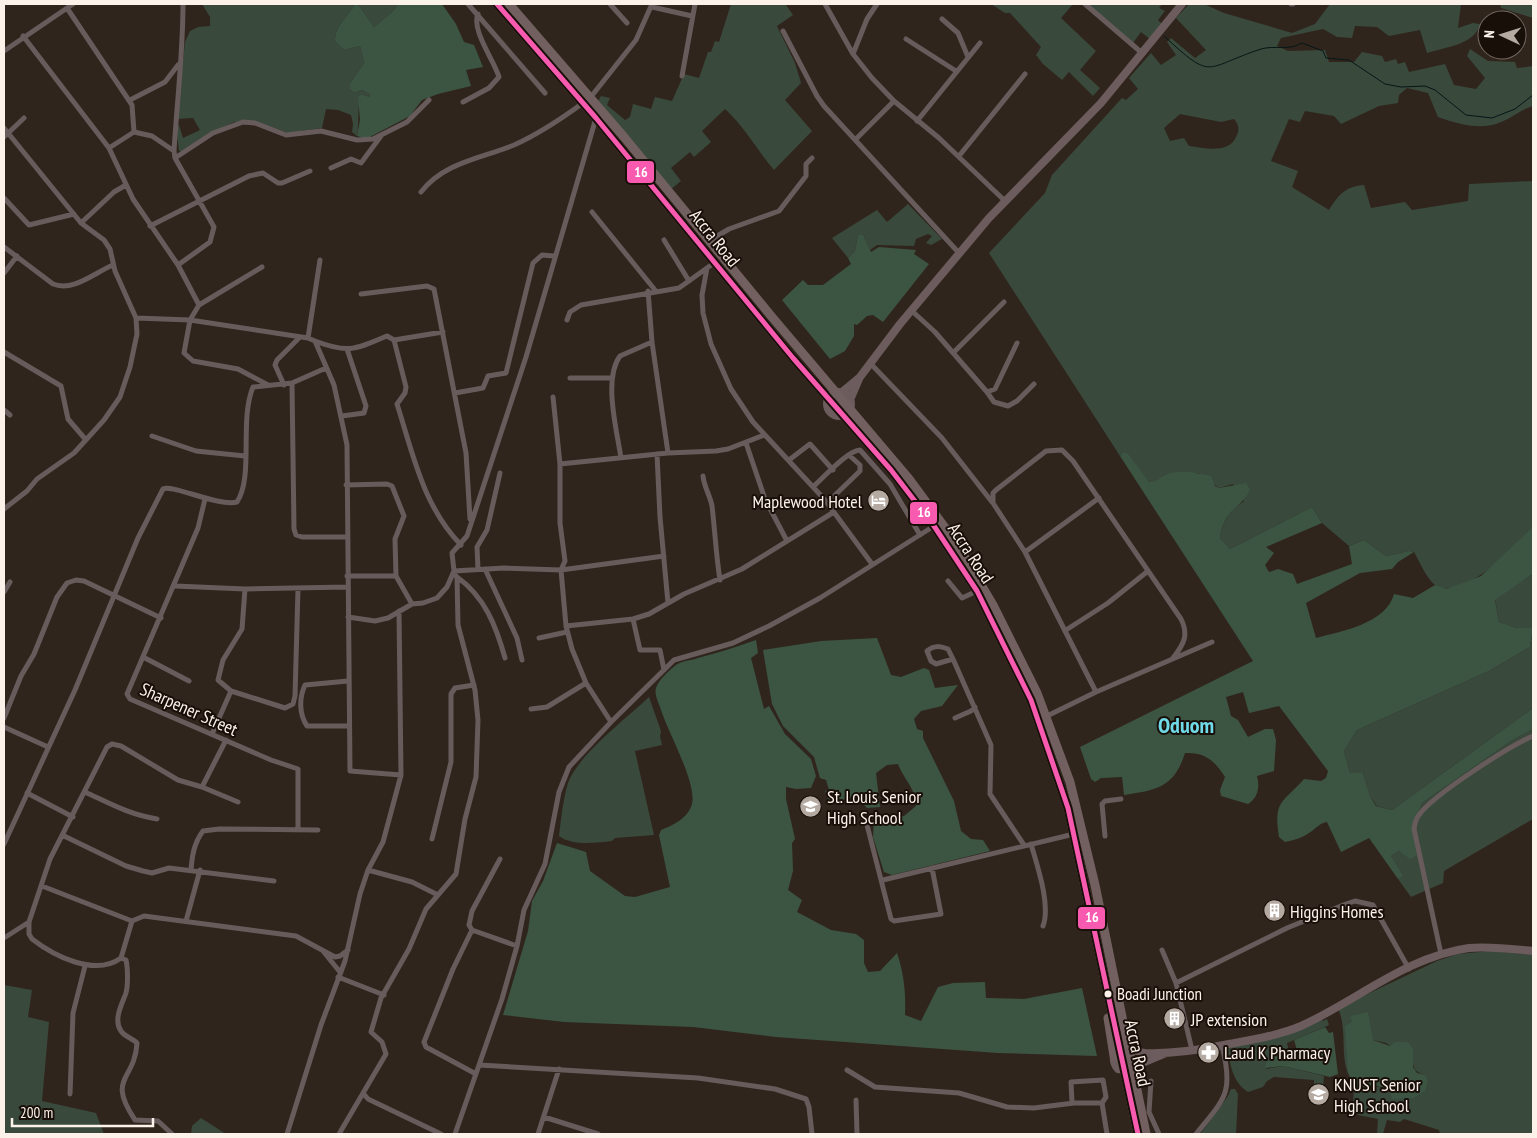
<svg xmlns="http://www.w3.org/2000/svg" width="1537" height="1138" viewBox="0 0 1537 1138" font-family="'PT Sans Narrow',sans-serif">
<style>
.green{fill:#39493c;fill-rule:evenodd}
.forest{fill:#3c5543}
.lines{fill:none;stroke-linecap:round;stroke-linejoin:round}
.stream{stroke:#051617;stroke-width:1}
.street{stroke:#685b5c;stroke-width:5}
.secondary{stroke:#6c5c5d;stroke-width:8}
.highway{stroke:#71605f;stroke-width:9}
.bus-1-casing{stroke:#190f09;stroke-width:9}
.bus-1{stroke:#f75aaf;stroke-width:5}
.bus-dot{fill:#fdf2ea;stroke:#190f09;stroke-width:2}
.labels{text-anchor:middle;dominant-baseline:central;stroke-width:4;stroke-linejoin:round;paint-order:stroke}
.bus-label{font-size:17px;fill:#fdf2ea;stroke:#190f09;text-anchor:start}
.street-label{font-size:18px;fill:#fdf2ea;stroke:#190f09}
.poi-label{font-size:18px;fill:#fdf2ea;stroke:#190f09;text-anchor:start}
.district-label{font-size:22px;font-weight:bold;fill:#6fdae8;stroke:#190f09}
.line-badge{stroke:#190f09;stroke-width:2}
.badge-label{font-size:14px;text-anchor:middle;font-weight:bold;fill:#fff}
</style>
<rect width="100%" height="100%" fill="#30251c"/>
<!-- green -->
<path class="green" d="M202,4H355C348,17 335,25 335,41L344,50L360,46L364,63L350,83V89L354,93L362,90L370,94L369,97L362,94C356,109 360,121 357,136L352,132L353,124L351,115L338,110L326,109L322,128L288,133L254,121L234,122L208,134L184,152L179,151L176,125H179L183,138L200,130L193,118L177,119L185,42L190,31L198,27L210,26V17Z
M358,4H398L392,12L374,27Z
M731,4H788L786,5L793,15L777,26L795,63L801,83L785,100L812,131L774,170C757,150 744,126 725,109L702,131L711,142L694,157L690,152L671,168L681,181L670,190L598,101L601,96L610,98L607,105L625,120L630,117L633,104L651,109L655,97L672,101L684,74L699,78L708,52H711L715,41L719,42Z
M991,4H1073L1061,18L1096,51L1080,70L1100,88L1093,96L1069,72L1062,80L1043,64L1036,55L1041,47L1010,13H1005Z
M1088,4H1162L1159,8L1165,11L1158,20L1162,24L1150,39L1141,32L1133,43Z
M1189,4H1204L1224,13L1292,33L1315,24L1330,4H1461L1458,28L1473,23L1480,24C1475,45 1445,47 1427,53L1420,30L1389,36L1377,27L1355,26L1352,38L1337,37L1323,29L1281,38L1277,46L1288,51L1325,50L1329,62H1354L1362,52L1382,56L1385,62L1396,59L1398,64L1405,62L1409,72L1445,64L1454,85L1476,89L1485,78L1467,56L1470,49L1488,61L1515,62L1517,68L1533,66V106C1520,110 1513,117 1501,122C1481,131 1458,124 1438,117L1428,93L1407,88L1399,95L1398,103L1379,106L1341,124L1334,116L1305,111L1300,122L1289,119L1271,161L1298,171L1292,187L1329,210C1338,195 1346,186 1364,185L1371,208L1405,202L1412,210L1468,201L1469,184L1533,181V527C1520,545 1458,604 1435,585C1426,578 1420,562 1414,552L1409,551L1386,556L1364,540L1349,546L1322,523L1312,507L1230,549L1220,538C1223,520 1229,512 1244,501L1233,484L1219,488L1199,473L1167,474L1156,482H1149L1123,452L1120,456L989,253L1045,193L1052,175L1122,98L1126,100L1138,89L1129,78L1151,53L1161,65L1176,55L1167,42L1171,38L1195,58L1206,50L1176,18ZM1180,114L1221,122L1234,119C1239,125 1240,130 1236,137C1229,154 1204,148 1189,146L1184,138L1170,141L1164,128Z
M1500,4H1533V18L1501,8Z
M908,204L942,239L931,245L926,243L932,236L928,234L916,239L914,246L877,245L870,250L863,234L858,235L855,251L848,258L832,238L877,210L887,222Z
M1531,575L1533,576V708L1392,810L1377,806L1370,796L1363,773H1350L1344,751L1357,730L1489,671L1530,647L1533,628H1517L1499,622L1495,599Z
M649,697L661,731L660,736L662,745L635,751L654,835L615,838L612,841C596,843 572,846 559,836C561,819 563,800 568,783C578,755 627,718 649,697Z
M1533,729V819L1444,871L1443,883L1411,897L1398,879L1402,876L1391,856L1399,851L1416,855L1412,830L1422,803L1511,741Z
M1490,951L1533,955V1134H1440L1439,1130L1404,1119L1400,1122L1387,1120L1383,1134H1377L1378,1119L1358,1115L1353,1108L1354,1084C1337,1062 1349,1033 1338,1008L1437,961L1458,954ZM1350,1016L1373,1040L1386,1043L1413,1061C1413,1070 1417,1073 1426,1075L1428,1081L1391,1089L1354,1083L1353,1023Z
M4,985L32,990L28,1017L49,1022L42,1101L96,1113L104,1134H4Z
M1321,1018L1323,1021L1327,1019L1329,1025L1287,1043L1289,1052L1286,1057H1275L1266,1069L1283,1066L1324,1076L1323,1089L1314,1088V1080L1274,1077L1267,1081L1263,1087L1248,1092C1235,1084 1231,1070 1229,1056L1225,1052V1047C1260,1043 1290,1034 1321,1018Z
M1231,1089H1235L1238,1094L1236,1134H1200L1228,1096Z
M201,1118L226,1134H191L192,1126Z"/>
<!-- forest -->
<path class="forest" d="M355,4H358L374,27L392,12L398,4H442L456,24L464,42L474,45L483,67L466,70L471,86L438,94L422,100L410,116L366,139L357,136L360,120L358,97L362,94L369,97L370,94L362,90L354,93L350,89V83L364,63L360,46L344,50L335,41C335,25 348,17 355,4Z
M863,234L871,252L879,247L916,250L914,254L929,264L883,322L873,315L867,316L857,325L854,324V336L845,351L830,359L782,300L803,280L808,285H823L851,264L848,258L855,251L858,235Z
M1123,452L1128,454L1149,482C1158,482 1160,477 1167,474C1179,469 1199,473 1211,476L1215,486L1219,488L1246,483L1250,490C1237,513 1225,508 1220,538L1230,549L1312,507L1322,523L1266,547L1274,553L1265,565L1269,572L1278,569L1293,574L1297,584L1352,564L1349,546L1364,540L1386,556L1409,551L1414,552L1398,562L1392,569L1360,573L1306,603L1316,638C1341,631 1386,624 1394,594L1413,598L1435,585L1447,589L1481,576L1533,527V576L1531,575L1495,600L1499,622L1517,628H1533L1530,647L1489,671L1357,730L1344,751L1350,773H1363L1370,796L1376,806L1392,810L1533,708V729L1511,741L1422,803L1412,830L1417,855L1410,859L1399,851L1391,856L1403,876L1398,879L1369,838L1341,852L1327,822C1318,824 1317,828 1309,833C1302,838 1294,840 1285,842L1279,837C1273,800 1283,803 1304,779L1321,781L1326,778L1328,771L1279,706L1249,713L1243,692L1226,697L1231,716L1238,720L1248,737L1265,729H1273L1276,740L1274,771L1257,776C1260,787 1258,798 1248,804L1221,796L1220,790L1225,777C1215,761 1205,752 1185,753C1174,788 1156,790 1124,795L1122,777L1101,778L1095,782L1091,779L1080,747L1253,661L1120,456Z
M877,638L891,675L901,677L924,668L929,670L935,688L958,685L942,706L921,711L914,719L917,729L923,731V738L954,801L961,831L971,839L983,840L990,851L892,875L884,872L873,837L874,820L904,816L916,806C915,786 905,782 898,764L887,765L876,773L880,807L867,808L856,796L832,803L828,799L825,791L829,790L826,780L820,778L814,757L783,726L772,704L763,650L821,641Z
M756,640L758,653L751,658L764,709L769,706L785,734L811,759L816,776L811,788L796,789L786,787V799L795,839L792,843L793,871L788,890L802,900L797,912L831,930L856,934L864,940V963L868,972L880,971L897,953C904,974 906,993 905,1015L921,1021L938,987L953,983L985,982L986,998L1024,999L1082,988L1097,1056L998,1053L776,1037L693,1027L564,1022L503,1015L528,931L532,901L543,881L557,843L586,852L590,871L625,896L635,897L670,887L659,835L661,830C674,825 688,818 692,804C697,783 668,732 661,710C659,703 654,695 656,688C659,679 669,671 676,665C683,660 690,661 698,658C717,653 737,647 756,640Z
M1368,1012L1373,1040L1390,1046L1395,1042H1408L1413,1049V1067L1417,1073L1426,1075L1428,1081L1425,1091L1413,1098L1392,1099L1389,1088L1354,1083L1348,1072L1345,1026L1352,1022L1350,1016Z
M1325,1027L1329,1033L1333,1032L1338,1074L1330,1077L1283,1066L1265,1068L1266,1063L1275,1057H1286L1287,1052L1297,1050L1294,1040Z"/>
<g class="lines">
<!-- stream -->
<path class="stream" d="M1164,36C1214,82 1203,68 1261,49C1274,45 1289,51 1302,43L1323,51L1326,58L1349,60L1385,84L1401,87L1425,86L1435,90L1466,115L1492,118L1515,109L1533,95"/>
<!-- street -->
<path class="street" d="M468,4L545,93
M610,4L627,23
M825,4L853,54L872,78L894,101L939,138L1005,201
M1085,4L1142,53
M1291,4H1293
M652,7L692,16
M67,8L132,105L134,132
M942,19L958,33L968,57
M783,31L817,96L824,106L959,253
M23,36L109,148L133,199L178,265L199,305
M906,39L956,71
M4,51L73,4
M853,54L867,19L877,4
M682,76L695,4
M590,98L636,40L652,4
M130,100L165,82L178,65
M463,102L489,88L499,77C494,60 471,30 478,14
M917,121L980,43
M4,128L81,223L104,240L110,249L115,271L136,318L137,334L130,367L120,397L104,420L74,453L37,479L27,491L4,509
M4,137L24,118
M856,139L894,101
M109,148L134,132L152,136L174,151L175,158L214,227L210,242L178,265
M174,151C177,102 183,53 183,4
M959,156L1025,74
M175,158L213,133L243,122L255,123L286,135L321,131L357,140L373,139L407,122L429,100
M331,168L351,159L361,163L381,136
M421,192C445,162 480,159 514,145C539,134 561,119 583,103
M4,198L29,225L74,214
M592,212L655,290
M81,223L114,192L126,185
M150,226L249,176L263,173L278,183H282L310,171
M664,240L689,281
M709,241L729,229L779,211L806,176V164L812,158
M4,247L53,284C73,292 94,273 113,265
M262,267L199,305L190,320L184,353L193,361L238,369L268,385
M707,268L702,295L703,313L711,344L731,389L753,422L825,500L872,564
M4,273L17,256
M648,291L652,342L668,453
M361,294L427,286L434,289L466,453L470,519
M912,311L935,332L987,392L995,389L1017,343
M136,318L190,320L308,338L315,341L334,385L347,445L350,771L401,775
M567,320L570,312L581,305L679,288L714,263
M308,338L320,260
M394,340L443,332
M315,341C349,354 356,349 387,336L394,340L406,387L405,393L397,404C413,454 423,506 461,545
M4,352L61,386L68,419L86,440
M954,352L1004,302
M870,363L942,438L992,502
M570,378H612
M292,383L294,529L296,535L302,537H347
M284,385L275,365L277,360L299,338
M987,392L994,402L1008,406L1017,401L1034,384
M455,393L483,388L488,376L506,373L533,263L542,255L554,256
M553,397L560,464V523L565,561L561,570L566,626L572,649L586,683L611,722
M4,410L10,415
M342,416L364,413L366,406L347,349
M152,436L196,451L245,456
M746,443L765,499L787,541
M657,454L660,517L668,603
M621,458C617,431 603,379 620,356L652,342
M789,460L810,444L833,470
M560,464L668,453L716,451L728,449L764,435
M703,476C704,487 710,495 712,506C715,531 716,555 720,580
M346,485L387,484L392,486L404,516L395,539L396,576
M813,487C823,478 848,450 860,450L890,484L920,535
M205,499L198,528L127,694L130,699L271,760L298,769V828
M831,507L832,498L860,471V465L849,455
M1025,552L1099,498
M478,569L477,547L487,530L500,473
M485,569L517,638L522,660
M454,571L504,568L561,570L664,556
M347,576H396L412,604
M457,577C485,597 496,626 505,658
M948,581L962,598L977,591
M175,586L245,589L347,587
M245,589L242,629L223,660L218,680L231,691L285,708L293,704L295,696L298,589
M4,592L10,582
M348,617L375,621L388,618L412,604L423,603L437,598L447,587L454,571L452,553L467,536L526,357L596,118
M633,619L640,650H660L664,670
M566,626L633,619L649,614L684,594L742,569L834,512
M1066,630L1108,603L1148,571
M539,638L567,632
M143,657L189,681
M953,659L936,664L931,661L927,651C934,645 940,646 948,649L953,659L991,745L990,794L1024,845
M348,681L305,685C299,698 299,714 307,726H348
M1096,692L1025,552L993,503V493L996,490L1046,451L1062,450L1073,461L1181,619C1189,635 1184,644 1173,658
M531,709L547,707L586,683
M1047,716L1096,692L1212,642
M4,718L21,676L34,654L57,597L67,583L76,580L84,581L161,618
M955,718L971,711L975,707
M4,727L48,747
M212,734L231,691
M226,740L202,787L178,780L121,746L112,744L107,747L50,859L29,922V934L32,939C54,956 95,977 121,958L132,921L144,916L296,936L335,957L340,956L348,950
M202,787L238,802
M85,792C109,803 130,815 157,819
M27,793L73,817
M867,825L891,919L894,921L941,914L932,868
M62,835L126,866L143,871L152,873L169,868L274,881
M1105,836L1102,804L1105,801L1121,799
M432,839L451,762V694L455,688L474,685
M4,844L75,690L138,538L163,489C173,484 218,507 237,502C254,476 239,421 253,387L292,383L326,368
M1031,844C1037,865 1051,905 1043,926
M500,859L472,911L469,925L472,930L517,946
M191,870C192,856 194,843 203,831L219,829L318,830
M368,870L412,882L438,895
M883,880L1074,834
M42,886L132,921
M186,921L200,870
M472,930L453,969L424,1042L426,1047L476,1074
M4,938L29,922
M1162,950L1176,983L1192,1050
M323,951L340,972
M1441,954L1414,829C1415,824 1415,820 1419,815C1433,795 1509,746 1533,736
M121,958L126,960C128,969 128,985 126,993C122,1004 113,1020 121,1031C125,1037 132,1038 137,1043C135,1081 106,1077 135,1120L158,1121L172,1134
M338,977L384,995
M1176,983L1287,928L1346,904L1355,901L1373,905L1409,969
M479,1065L698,1078L775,1089L806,1099L809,1107L812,1134
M847,1070L875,1087L959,1093L1007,1107L1034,1108L1074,1103H1102
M1151,1081L1149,1112L1159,1134
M363,1093L368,1099L441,1134
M70,1094L73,1013L85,966
M856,1100L857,1134
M1072,1103L1071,1082L1103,1080L1106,1097L1102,1103L1107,1134
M544,1117L598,1134
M287,1134L321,1025L345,961L360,894L368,870L383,842L401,775L399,611
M339,1134L386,1054L382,1042L371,1032L381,998L409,949L426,909L456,874L465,819L476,777L478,720L475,690L458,625L457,577L453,573
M455,1134L502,999L517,946L524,910L545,864L559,792L569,767L611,722L674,660L733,643L769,626L820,598L934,526
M538,1134L559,1069
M1196,1134C1225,1098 1234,1093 1222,1046"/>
<!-- secondary -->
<path class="secondary" d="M842,392L860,377L900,324L989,218L1101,103L1182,4
M827 404a12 12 0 1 1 24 0a12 12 0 1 1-24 0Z
M850,400L859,379
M1167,1053C1154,1057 1128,1071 1118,1069C1113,1063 1111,1053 1120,1050C1128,1046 1136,1052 1145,1053C1171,1054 1199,1050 1224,1045C1250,1040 1277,1036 1301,1026C1356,1001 1408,956 1469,948C1490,946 1512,949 1533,951"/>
<!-- highway -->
<path class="highway" d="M497,4L596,118L793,358L891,470L934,526L977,591L1031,700L1068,808L1138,1134
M509,4L624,137L772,317L909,479L957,544L993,605L1037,693L1070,782L1095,885L1146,1134
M1108,1018L1114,1056
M1139,1080L1138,1072L1140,1062"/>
<defs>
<path id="bus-1" d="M497,4L596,118L793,358L891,470L934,526L977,591L1031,700L1068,808L1138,1134"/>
</defs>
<!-- bus-1 casing -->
<use href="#bus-1" class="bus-1-casing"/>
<!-- bus-1 -->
<use href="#bus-1" class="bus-1"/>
</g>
<!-- icons -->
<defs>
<symbol id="hotel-disc" viewBox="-11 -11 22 22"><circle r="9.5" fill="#b5aaa2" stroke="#190f09"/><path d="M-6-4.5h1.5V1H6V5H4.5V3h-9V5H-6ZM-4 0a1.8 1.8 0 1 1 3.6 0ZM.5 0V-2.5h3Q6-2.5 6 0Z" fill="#fff"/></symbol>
<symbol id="school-disc" viewBox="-11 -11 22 22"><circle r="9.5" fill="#b5aaa2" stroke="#190f09"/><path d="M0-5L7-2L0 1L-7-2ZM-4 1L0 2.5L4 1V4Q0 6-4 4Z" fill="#fff"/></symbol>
<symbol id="building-disc" viewBox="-11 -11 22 22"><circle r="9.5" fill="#b5aaa2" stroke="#190f09"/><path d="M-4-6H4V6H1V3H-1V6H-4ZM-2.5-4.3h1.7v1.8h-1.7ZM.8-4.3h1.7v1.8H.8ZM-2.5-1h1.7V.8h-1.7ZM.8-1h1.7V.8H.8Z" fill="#fff"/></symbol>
<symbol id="pharmacy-disc" viewBox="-11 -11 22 22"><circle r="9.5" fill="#b5aaa2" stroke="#190f09"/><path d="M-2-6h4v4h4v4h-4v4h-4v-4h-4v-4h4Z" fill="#fff"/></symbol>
</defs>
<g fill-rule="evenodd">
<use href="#hotel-disc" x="866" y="488" width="25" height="25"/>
<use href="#school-disc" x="798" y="794" width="25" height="25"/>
<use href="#building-disc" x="1262" y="898" width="25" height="25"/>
<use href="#building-disc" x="1162" y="1006" width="25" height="25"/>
<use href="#pharmacy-disc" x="1196" y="1040" width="25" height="25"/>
<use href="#school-disc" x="1306" y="1082" width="25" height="25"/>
</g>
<!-- markers -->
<circle class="bus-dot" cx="1108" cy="994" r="4.5"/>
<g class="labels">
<!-- bus labels -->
<g class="bus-label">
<text x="1117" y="994">Boadi Junction</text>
</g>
<!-- street labels -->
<g class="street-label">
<text transform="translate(715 238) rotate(51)">Accra Road</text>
<text transform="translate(971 553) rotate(57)">Accra Road</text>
<text transform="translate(189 709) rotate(24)">Sharpener Street</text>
<text transform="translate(1138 1053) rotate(78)">Accra Road</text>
</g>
<!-- poi labels -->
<g class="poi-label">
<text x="862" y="501" text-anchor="end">Maplewood Hotel</text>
<text x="827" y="796">St. Louis Senior<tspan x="827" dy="21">High School</tspan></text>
<text x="1290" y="911">Higgins Homes</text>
<text x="1191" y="1019">JP extension</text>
<text x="1224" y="1052">Laud K Pharmacy</text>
<text x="1334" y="1084">KNUST Senior<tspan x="1334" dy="21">High School</tspan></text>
</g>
<!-- district labels -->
<g class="district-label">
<text x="1186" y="725">Oduom</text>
</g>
</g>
<g class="line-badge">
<rect x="626" y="160" width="29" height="24" rx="5" fill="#f75aaf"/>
<rect x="909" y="501" width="29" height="24" rx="5" fill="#f75aaf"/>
<rect x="1077" y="906" width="29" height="24" rx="5" fill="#f75aaf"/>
</g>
<g class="badge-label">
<text x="641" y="177">16</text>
<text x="924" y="517">16</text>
<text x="1092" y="922">16</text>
</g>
<!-- border -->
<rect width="1537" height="1138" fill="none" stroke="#fdf2ea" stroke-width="10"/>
<!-- north arrow -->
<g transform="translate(1502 35) rotate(274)"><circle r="24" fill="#190f09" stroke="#746a63"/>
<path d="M0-4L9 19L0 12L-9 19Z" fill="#b5aaa2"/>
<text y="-8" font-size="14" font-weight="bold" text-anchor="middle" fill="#fdf2ea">N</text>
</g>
<!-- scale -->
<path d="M12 1118v8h141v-8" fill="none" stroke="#fdf2ea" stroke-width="2.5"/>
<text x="20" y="1118" font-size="15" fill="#fdf2ea" stroke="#190f09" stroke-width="4" paint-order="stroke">200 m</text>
</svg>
